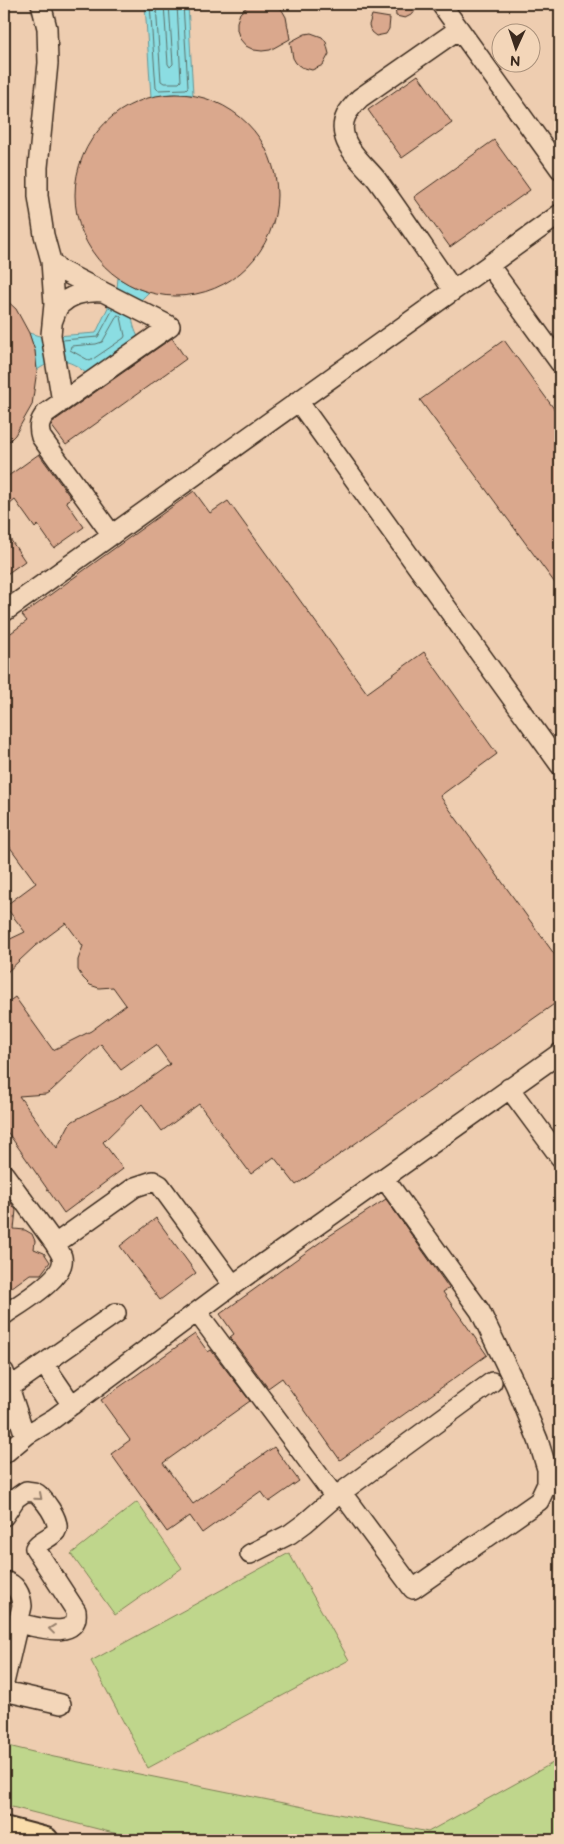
<svg xmlns="http://www.w3.org/2000/svg" width="564" height="1844" viewBox="0 0 564 1844" font-family="'Balsamiq Sans',sans-serif">
<style>
.green{fill:#bfd68c;stroke:#7d8055}
.water{fill:#8bdde2;stroke:#6b9594}
.lines{fill:none;stroke-linecap:round;stroke-linejoin:round}
.shore{stroke:#5b726c;stroke-width:1}
.building{fill:#daa88d;stroke:#3b2a1e;fill-rule:evenodd}
.minor-casing{stroke:#3b2a1e;stroke-width:22}
.major-casing{stroke:#3b2a1e;stroke-width:28}
.minor{stroke:#f3d6b9;stroke-width:19}
.major{stroke:#faddab;stroke-width:24}
.oneway{stroke:#97806c}
</style>
<rect width="100%" height="100%" fill="#eecdb0"/>
<filter id="ink" filterUnits="userSpaceOnUse"><feTurbulence type="fractalNoise" baseFrequency=".02" numOctaves="2"/><feDisplacementMap in="SourceGraphic" scale="10" xChannelSelector="R" yChannelSelector="G"/><feConvolveMatrix kernelMatrix="1 2 1 2 8 2 1 2 1" color-interpolation-filters="sRGB"/></filter>
<g filter="url(#ink)">
<!-- green -->
<path class="green" d="M137,1502L182,1568L115,1615L71,1554Z
M289,1553L349,1660L148,1768L91,1661Z
M4,1745L54,1757L428,1832L560,1759V1840H141L4,1805Z"/>
<!-- water -->
<path class="water" d="M145,4H188L193,95L171,94L151,97Z
M118,278L136,288L149,292C130,310 128,317 140,341L89,376C71,359 58,356 37,370L35,351L29,333L43,337L96,333L117,288Z"/>
<g class="lines">
<!-- shore -->
<path class="shore" d="M150,4L156,88L158,90L186,89L188,87L183,4
M156,4L161,81L164,83H179L181,81L177,4
M164,4L168,64L170,67L173,64L169,4
M118,315L121,317L125,336L124,338L90,361L70,350L71,346L96,344L102,342Z
M63,340L98,337L113,309"/>
</g>
<!-- building -->
<path class="building" d="M250,4H276L282,10L286,17L290,39L270,50L262,51L254,50L246,46L240,39L237,30V22L240,13Z
M395,4H418L413,14L405,18L396,16Z
M372,15L390,18L389,29L386,34L376,36L371,32L369,25Z
M311,33L322,37L326,42L329,54L323,65L312,70L301,67L296,63L293,58L290,42L305,34Z
M418,75L452,123L402,158L368,110Z
M75 195a101 101 0 1 1 202 0a101 101 0 1 1-202 0Z
M494,140L530,190L450,247L414,197Z
M4,298L16,309L29,333L35,351L37,370L32,405L15,435L4,446Z
M172,338L186,359L66,445L51,425L54,421Z
M504,340L560,417V590L420,400Z
M39,454L71,498L66,501L84,527L54,548L38,525L35,528L15,500L4,509V479Z
M194,491L210,513L228,501L367,693L424,652L497,754L440,796L560,962V1000L296,1185L274,1157L251,1174L199,1104L162,1131L142,1104L103,1142L123,1169L64,1213L4,1127V1005L15,997L53,1050L91,1031L126,1005L113,987L99,988L90,985L83,978L78,970V960L83,946L66,923L35,946L4,975V942L25,932L5,906L36,883L4,839V638L27,621L22,615ZM101,1044L121,1070L156,1045L170,1064L135,1089L73,1121L69,1125L57,1148L19,1096L46,1094L51,1091Z
M4,530L25,561L4,576Z
M4,1193L16,1210L14,1229L25,1230L32,1234L35,1241L34,1249L44,1253L50,1262L41,1274H30L4,1293Z
M386,1199L449,1288L443,1292L487,1355L340,1460L282,1378L268,1388L230,1337L234,1334L220,1314L326,1238Z
M156,1218L196,1273L160,1300L120,1246Z
M195,1334L208,1352L211,1350L250,1401L163,1463L193,1504L274,1447L299,1481L269,1502L261,1491L202,1533L190,1516L167,1532L111,1454L130,1440L101,1400Z"/>
<g class="lines">
<defs>
<path id="minor" d="M41,4L47,28L48,63L38,167V196L44,235L51,261L58,269L170,326L46,413C39,421 38,427 41,437L112,535
M441,4L560,169
M51,261L54,304L51,335L62,402
M489,265L560,214
M453,290C428,254 403,216 377,180C367,167 350,154 345,138C339,120 349,109 360,98L459,29
M53,320C55,315 57,308 60,305C72,293 88,291 103,292
M298,401L560,765
M4,612L489,265L560,363
M509,1088L560,1157
M4,1174L55,1244C57,1248 61,1253 62,1257C67,1278 19,1304 4,1315
M55,1244L135,1187L153,1181L160,1185L233,1285
M197,1312L335,1497L492,1382
M44,1364L72,1405
M4,1372L25,1436
M9,1388L116,1313
M4,1454L28,1434L53,1419L233,1285L560,1053
M341,1492L413,1589L539,1501L547,1484V1469L538,1440L516,1386L480,1311L384,1178
M4,1516L16,1498L26,1491C26,1491 33,1492 34,1492C42,1495 62,1522 56,1531C51,1538 40,1540 35,1548L76,1611C80,1642 34,1626 18,1623
M250,1554L290,1534L305,1523L335,1497
M4,1581C16,1584 21,1594 22,1606L4,1683
M4,1691L61,1704"/>
<path id="major" d="M4,1829L46,1840"/>
</defs>
<!-- minor casing -->
<use href="#minor" class="minor-casing"/>
<!-- major casing -->
<use href="#major" class="major-casing"/>
<!-- minor -->
<use href="#minor" class="minor"/>
<!-- major -->
<use href="#major" class="major"/>
</g>
<!-- one-way arrows -->
<defs><path id="oneway-chevron" d="M-2-3.5L2.5 0L-2 3.5" fill="none" stroke-width="1.6" stroke-linecap="round" stroke-linejoin="round" transform="scale(1.25)"/></defs>
<g class="oneway">
<use href="#oneway-chevron" transform="translate(39 1497) rotate(41)"/>
<use href="#oneway-chevron" transform="translate(52 1629) rotate(-173)"/>
</g>
</g>
<!-- margin -->
<rect width="564" height="1844" fill="none" stroke="#f3d6b9" stroke-width="20"/>
<rect x="10" y="10" width="544" height="1824" fill="none" stroke="#3b2a1e" stroke-width="2" filter="url(#ink)"/>
<!-- north arrow -->
<g transform="translate(516 48) rotate(183)"><circle r="24" fill="#f3d6b9" stroke="#a9917b"/>
<path d="M0-4L9 19L0 12L-9 19Z" fill="#3b2a1e"/>
<text y="-8" font-size="14" font-weight="bold" text-anchor="middle" fill="#3b2a1e">N</text>
</g>
</svg>
